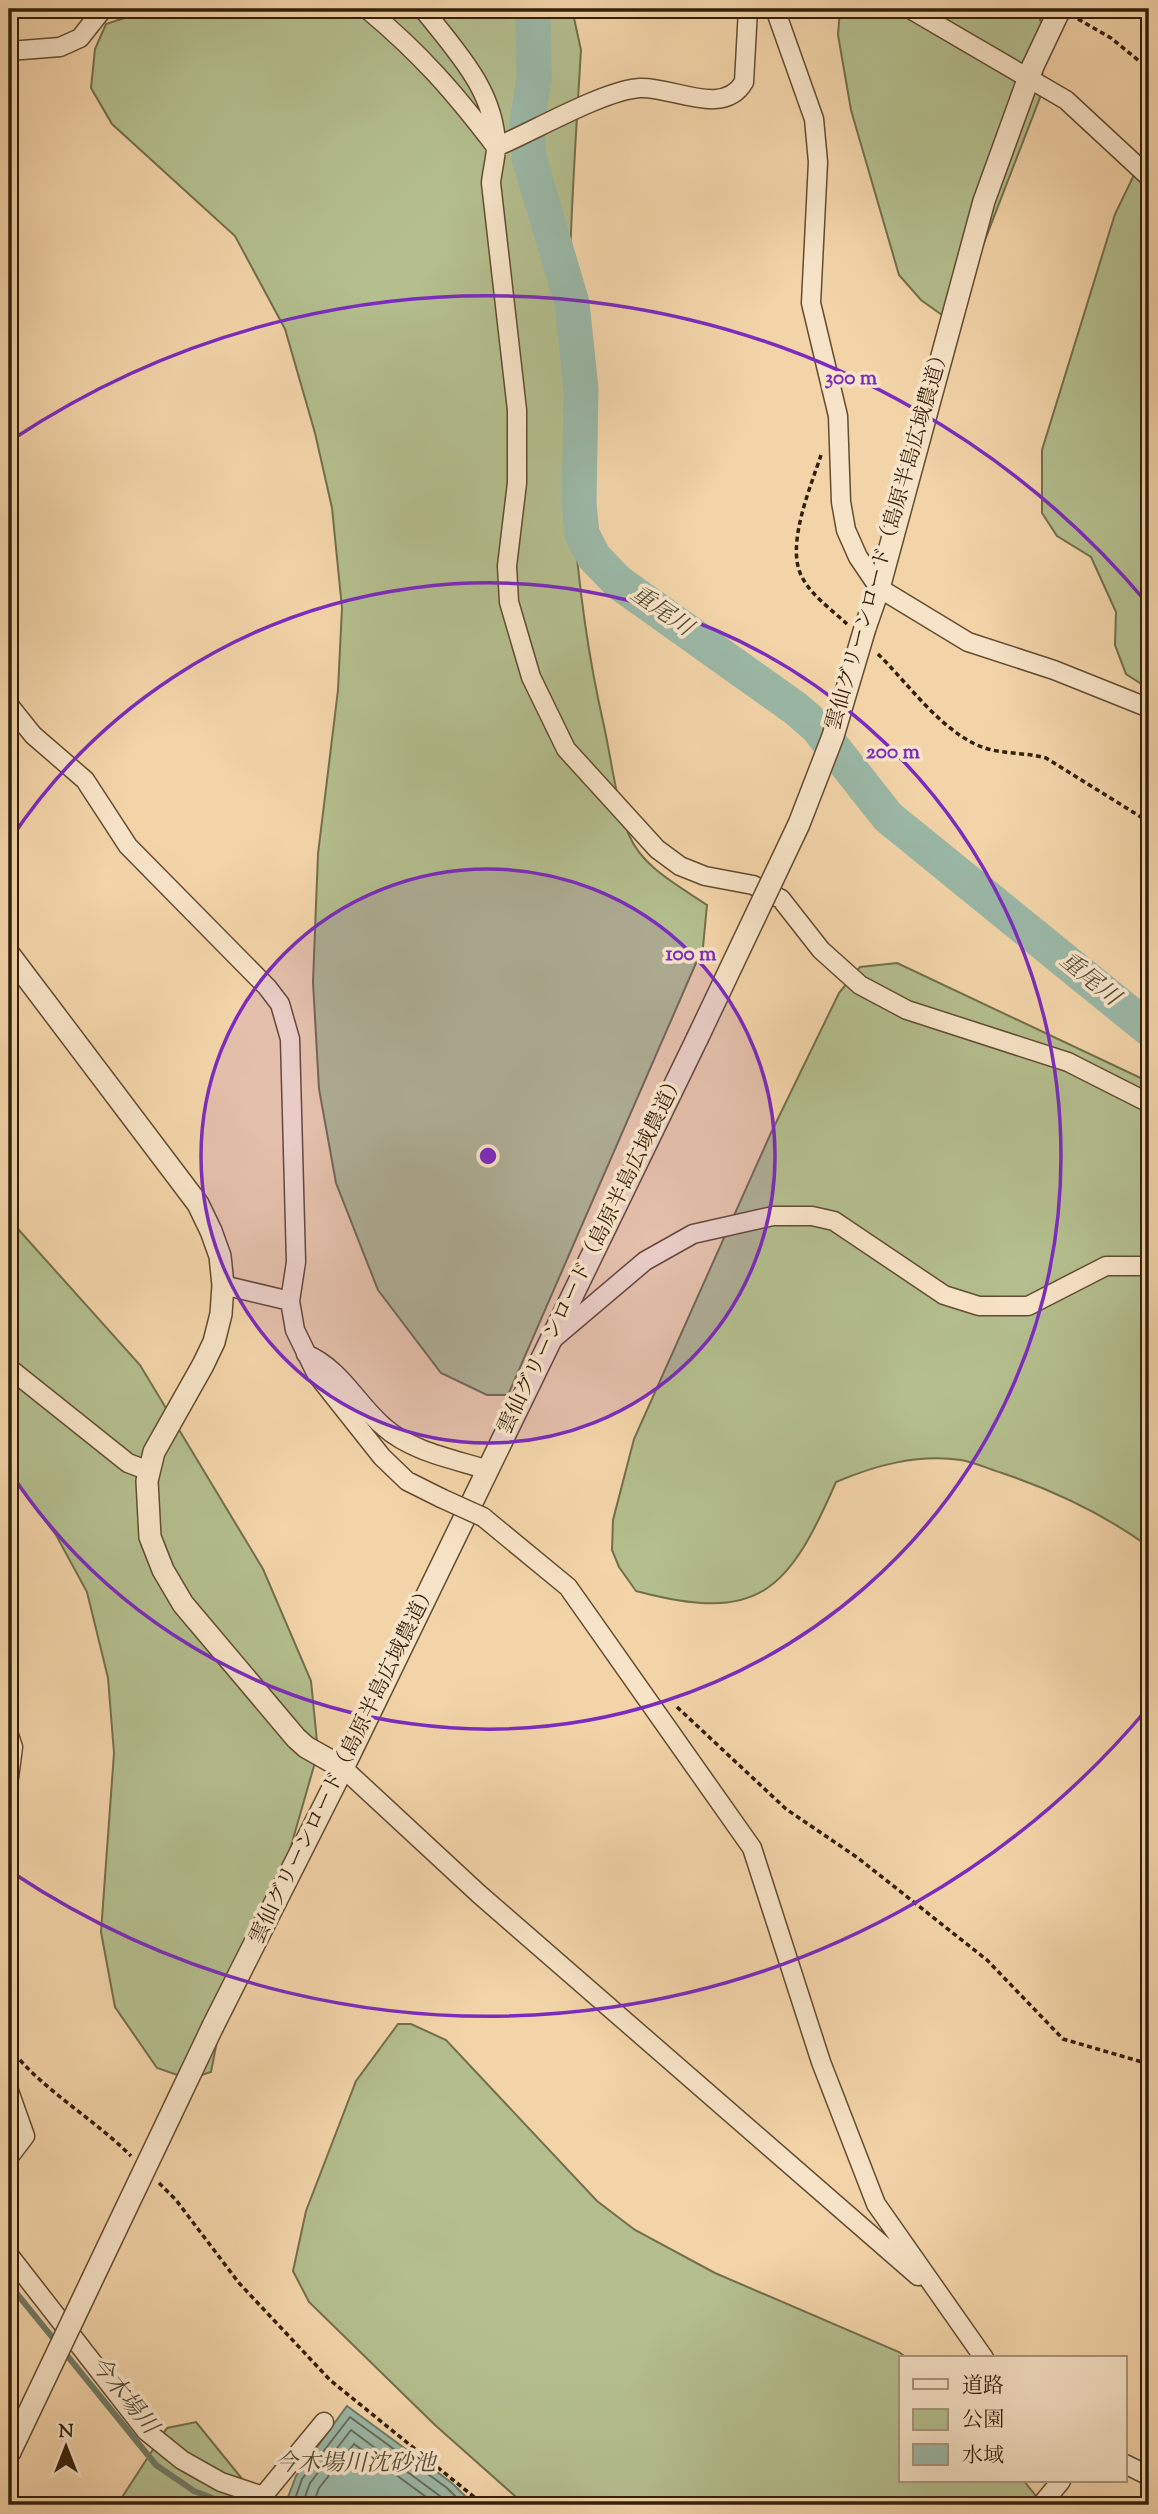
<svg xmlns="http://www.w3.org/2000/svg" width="1158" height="2514" viewBox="0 0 1158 2514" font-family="'Sorts Mill Goudy','Noto Serif JP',serif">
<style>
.green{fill:#b4be8e;stroke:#746e4b;stroke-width:2}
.water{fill:#9bb8a7;stroke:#717b67;stroke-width:2}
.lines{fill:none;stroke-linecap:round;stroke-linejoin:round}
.shore{stroke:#676c58;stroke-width:2}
.stream{stroke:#717b67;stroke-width:6}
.river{stroke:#9bb8a7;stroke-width:35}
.minor-casing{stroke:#634c30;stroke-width:21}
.tertiary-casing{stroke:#634c30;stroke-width:24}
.path{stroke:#331f08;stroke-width:3.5;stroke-dasharray:5 3.5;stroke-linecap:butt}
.minor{stroke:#f7e3c7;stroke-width:18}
.tertiary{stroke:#f7e3c7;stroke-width:21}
.minor-bridge-casing{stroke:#634c30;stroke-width:21;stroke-linecap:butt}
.tertiary-bridge-casing{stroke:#634c30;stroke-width:24;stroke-linecap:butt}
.minor-bridge{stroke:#f7e3c7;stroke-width:18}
.tertiary-bridge{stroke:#f7e3c7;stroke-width:21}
.ring{fill:none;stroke:#7b2cbf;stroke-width:3.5}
.labels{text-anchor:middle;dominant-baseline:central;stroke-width:7;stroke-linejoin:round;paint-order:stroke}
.street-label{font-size:21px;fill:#331f08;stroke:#f7e3c7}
.water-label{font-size:23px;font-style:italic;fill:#524d38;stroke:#f7e3c7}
.centre{fill:#7b2cbf;stroke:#f7e3c7;stroke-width:3.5}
.ring-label{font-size:21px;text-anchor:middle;font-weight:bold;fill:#7b2cbf;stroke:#f7e3c7;stroke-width:7;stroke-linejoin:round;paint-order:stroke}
</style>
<rect width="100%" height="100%" fill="#f3d4a9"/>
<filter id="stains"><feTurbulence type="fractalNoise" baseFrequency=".00286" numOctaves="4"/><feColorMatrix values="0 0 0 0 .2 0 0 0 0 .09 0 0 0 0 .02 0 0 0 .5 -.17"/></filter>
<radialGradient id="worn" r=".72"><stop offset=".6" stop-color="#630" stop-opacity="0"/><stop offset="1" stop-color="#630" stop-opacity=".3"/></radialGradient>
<!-- green -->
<path class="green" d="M152,9H564L574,18L581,50C567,277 553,503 604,726C611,758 617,806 629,835C642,867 679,886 707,905L703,947L508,1395H487L441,1373L378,1290L336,1183L319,1089L313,982L318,854L338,690L342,608L332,508L315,433L285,329L235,236L112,124L91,88L95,49L106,24Z
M840,9H1035L1045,30L1041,95L963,297L942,315L921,300L899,275L851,110L838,35Z
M1149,144V689L1126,674L1115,645L1116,612L1091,557L1057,536L1042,513V450L1115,214Z
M897,963L1149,1082V1547C1104,1514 1055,1491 1002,1473C989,1469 974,1462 961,1460C917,1454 876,1465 836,1482C788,1592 759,1624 636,1591L619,1567L612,1550L613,1520L634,1439L770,1135L839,993L860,967Z
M9,1219L140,1365L263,1569L311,1681L318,1752L266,1933L218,2036L211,2072L189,2079L157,2068L115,2007L101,1932L114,1753L108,1678L87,1592L56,1535L9,1473Z
M398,2024H411L446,2040L597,2201L635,2230L715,2273L899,2352L907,2358H901V2481H1024L1043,2505H525L435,2425L309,2302L293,2271L306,2211L356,2081Z
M196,2422L243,2480L249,2505H117L167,2428Z"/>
<!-- water -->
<path class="water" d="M347,2406L452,2483L474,2505H285L296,2476Z"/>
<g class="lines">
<!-- shore -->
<path class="shore" d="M293,2505L302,2479L350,2417L447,2488L464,2505
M302,2505L310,2483L351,2430L452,2505
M313,2505L319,2488L354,2444L437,2505"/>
<!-- stream -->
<path class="stream" d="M9,2284L156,2465L194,2491L230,2505"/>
<!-- river -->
<path class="river" d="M533,9L534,77L527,123L529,158L572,303L581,389L579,504L582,534L594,557L618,582L795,708L817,727L888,817L1149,1029"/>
<defs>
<path id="minor" d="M367,9C421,54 454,92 496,147
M423,9C455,50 495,90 496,146C496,158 492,171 491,183L517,410V483L507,566L509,602L531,677L566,749L657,849L680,866L705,876L753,885L781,899L821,950L860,985L907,1010L1068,1062L1149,1103
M775,9L814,119L818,162L811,303L838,416L841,502L846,530L858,557L879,588L968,642L1054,670L1149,708
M910,9L1066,100L1149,177
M9,51L60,47L80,38L103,9
M496,147C532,132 604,90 640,88C672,86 723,118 744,82L748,9
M9,705L33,735L85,780L128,846L267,987L280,1004L290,1039L296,1262L290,1301L295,1330L317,1375L382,1457L407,1481L441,1498
M223,1285L290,1301
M553,1339L645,1261L693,1234L773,1216H812L834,1221L944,1295L979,1306H1028L1106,1266H1149
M306,1354C341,1369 357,1404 384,1427C412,1452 454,1459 488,1470
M9,1368L128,1463L149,1471
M483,1517L568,1587L752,1848L821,2062L876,2204L984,2358
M9,1735L13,1747L9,1778
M343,1768L479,1894L918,2276
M9,2091L25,2136L9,2157
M9,2255L146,2431L182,2460L221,2482L263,2496L324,2422
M1125,2464L1149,2476
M1041,2505L1061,2481"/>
<path id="tertiary" d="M865,628L879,588L984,201L1033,66
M9,954L198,1204L211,1231L220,1256L223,1285L221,1314L214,1342L203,1365L154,1452L147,1481L150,1537L163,1570L183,1604L296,1738L306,1747L343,1768
M213,2026L343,1768L697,1039"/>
</defs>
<!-- minor casing -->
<use href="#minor" class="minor-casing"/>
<!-- tertiary casing -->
<use href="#tertiary" class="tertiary-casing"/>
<!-- path -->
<path class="path" d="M1078,19L1111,38L1149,69
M821,455C811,486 785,546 802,577C811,595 832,610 847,624
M878,654C909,684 947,740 992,750C1010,754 1028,753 1046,758L1149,822
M677,1707L786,1809L858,1858L987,1960L1063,2039L1149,2064
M9,2047C42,2090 92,2117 131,2156
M159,2183L176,2200L239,2283L330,2380L484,2505"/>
<!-- minor -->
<use href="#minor" class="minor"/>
<!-- tertiary -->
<use href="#tertiary" class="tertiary"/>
<defs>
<path id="minor-bridge" d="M441,1498L483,1517"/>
<path id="tertiary-bridge" d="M1033,66L1060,9
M697,1039L799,824L833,736L865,628
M9,2454L213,2026"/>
</defs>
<!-- minor-bridge casing -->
<use href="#minor-bridge" class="minor-bridge-casing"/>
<!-- tertiary-bridge casing -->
<use href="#tertiary-bridge" class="tertiary-bridge-casing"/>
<!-- minor-bridge -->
<use href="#minor-bridge" class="minor-bridge"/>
<!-- tertiary-bridge -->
<use href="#tertiary-bridge" class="tertiary-bridge"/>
</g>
<!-- distance rings -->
<circle cx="488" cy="1156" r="287" fill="#7b2cbf" fill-opacity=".12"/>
<g class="ring">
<circle cx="488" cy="1156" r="287"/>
<path d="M10 840A573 573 0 1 1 10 1472"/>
<path d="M1147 1709A860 860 0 0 1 13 1873M13 439A860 860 0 0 1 1147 603"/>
</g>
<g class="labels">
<!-- street labels -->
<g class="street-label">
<text transform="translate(889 538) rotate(-74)">雲仙グリーンロード（島原半島広域農道）</text>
<text transform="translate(592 1254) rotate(-64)">雲仙グリーンロード（島原半島広域農道）</text>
<text transform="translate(344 1764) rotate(-64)">雲仙グリーンロード（島原半島広域農道）</text>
</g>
<!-- water labels -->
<g class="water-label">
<text transform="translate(661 612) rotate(35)">重尾川</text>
<text transform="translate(1089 980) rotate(39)">重尾川</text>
<text transform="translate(123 2396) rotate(51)">今木場川</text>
<text x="355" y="2464">今木場川沈砂池</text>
</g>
</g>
<circle cx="488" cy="1156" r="10" class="centre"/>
<g class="ring-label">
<text x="851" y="384">300 m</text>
<text x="893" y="758">200 m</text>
<text x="691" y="960">100 m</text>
</g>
<!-- margin -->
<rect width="1158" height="2514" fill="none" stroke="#f3d4a9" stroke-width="35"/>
<rect x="10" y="10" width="1137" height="2493" fill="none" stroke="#331f08" stroke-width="3.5"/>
<rect x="18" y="18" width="1123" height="2479" fill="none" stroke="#331f08" stroke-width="2"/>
<!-- legend -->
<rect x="899" y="2356" width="228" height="126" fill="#f7e3c7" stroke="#a9957b" stroke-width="2"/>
<rect x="913" y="2379" width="35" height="10" fill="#f7e3c7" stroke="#a9957b" stroke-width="2"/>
<text x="962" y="2392" font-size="21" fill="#331f08">道路</text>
<rect x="913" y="2409" width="35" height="21" fill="#b4be8e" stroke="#a9957b" stroke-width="2"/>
<text x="962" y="2426" font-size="21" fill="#331f08">公園</text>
<rect x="913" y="2444" width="35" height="21" fill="#9bb8a7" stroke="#a9957b" stroke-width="2"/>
<text x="962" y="2462" font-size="21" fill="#331f08">水域</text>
<!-- north arrow -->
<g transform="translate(66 2447)" stroke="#f7e3c7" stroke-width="5" paint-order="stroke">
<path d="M0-5L12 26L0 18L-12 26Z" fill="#331f08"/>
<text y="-10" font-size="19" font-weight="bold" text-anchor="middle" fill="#331f08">N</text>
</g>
<rect width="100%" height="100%" filter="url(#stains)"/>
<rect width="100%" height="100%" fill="url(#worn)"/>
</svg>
